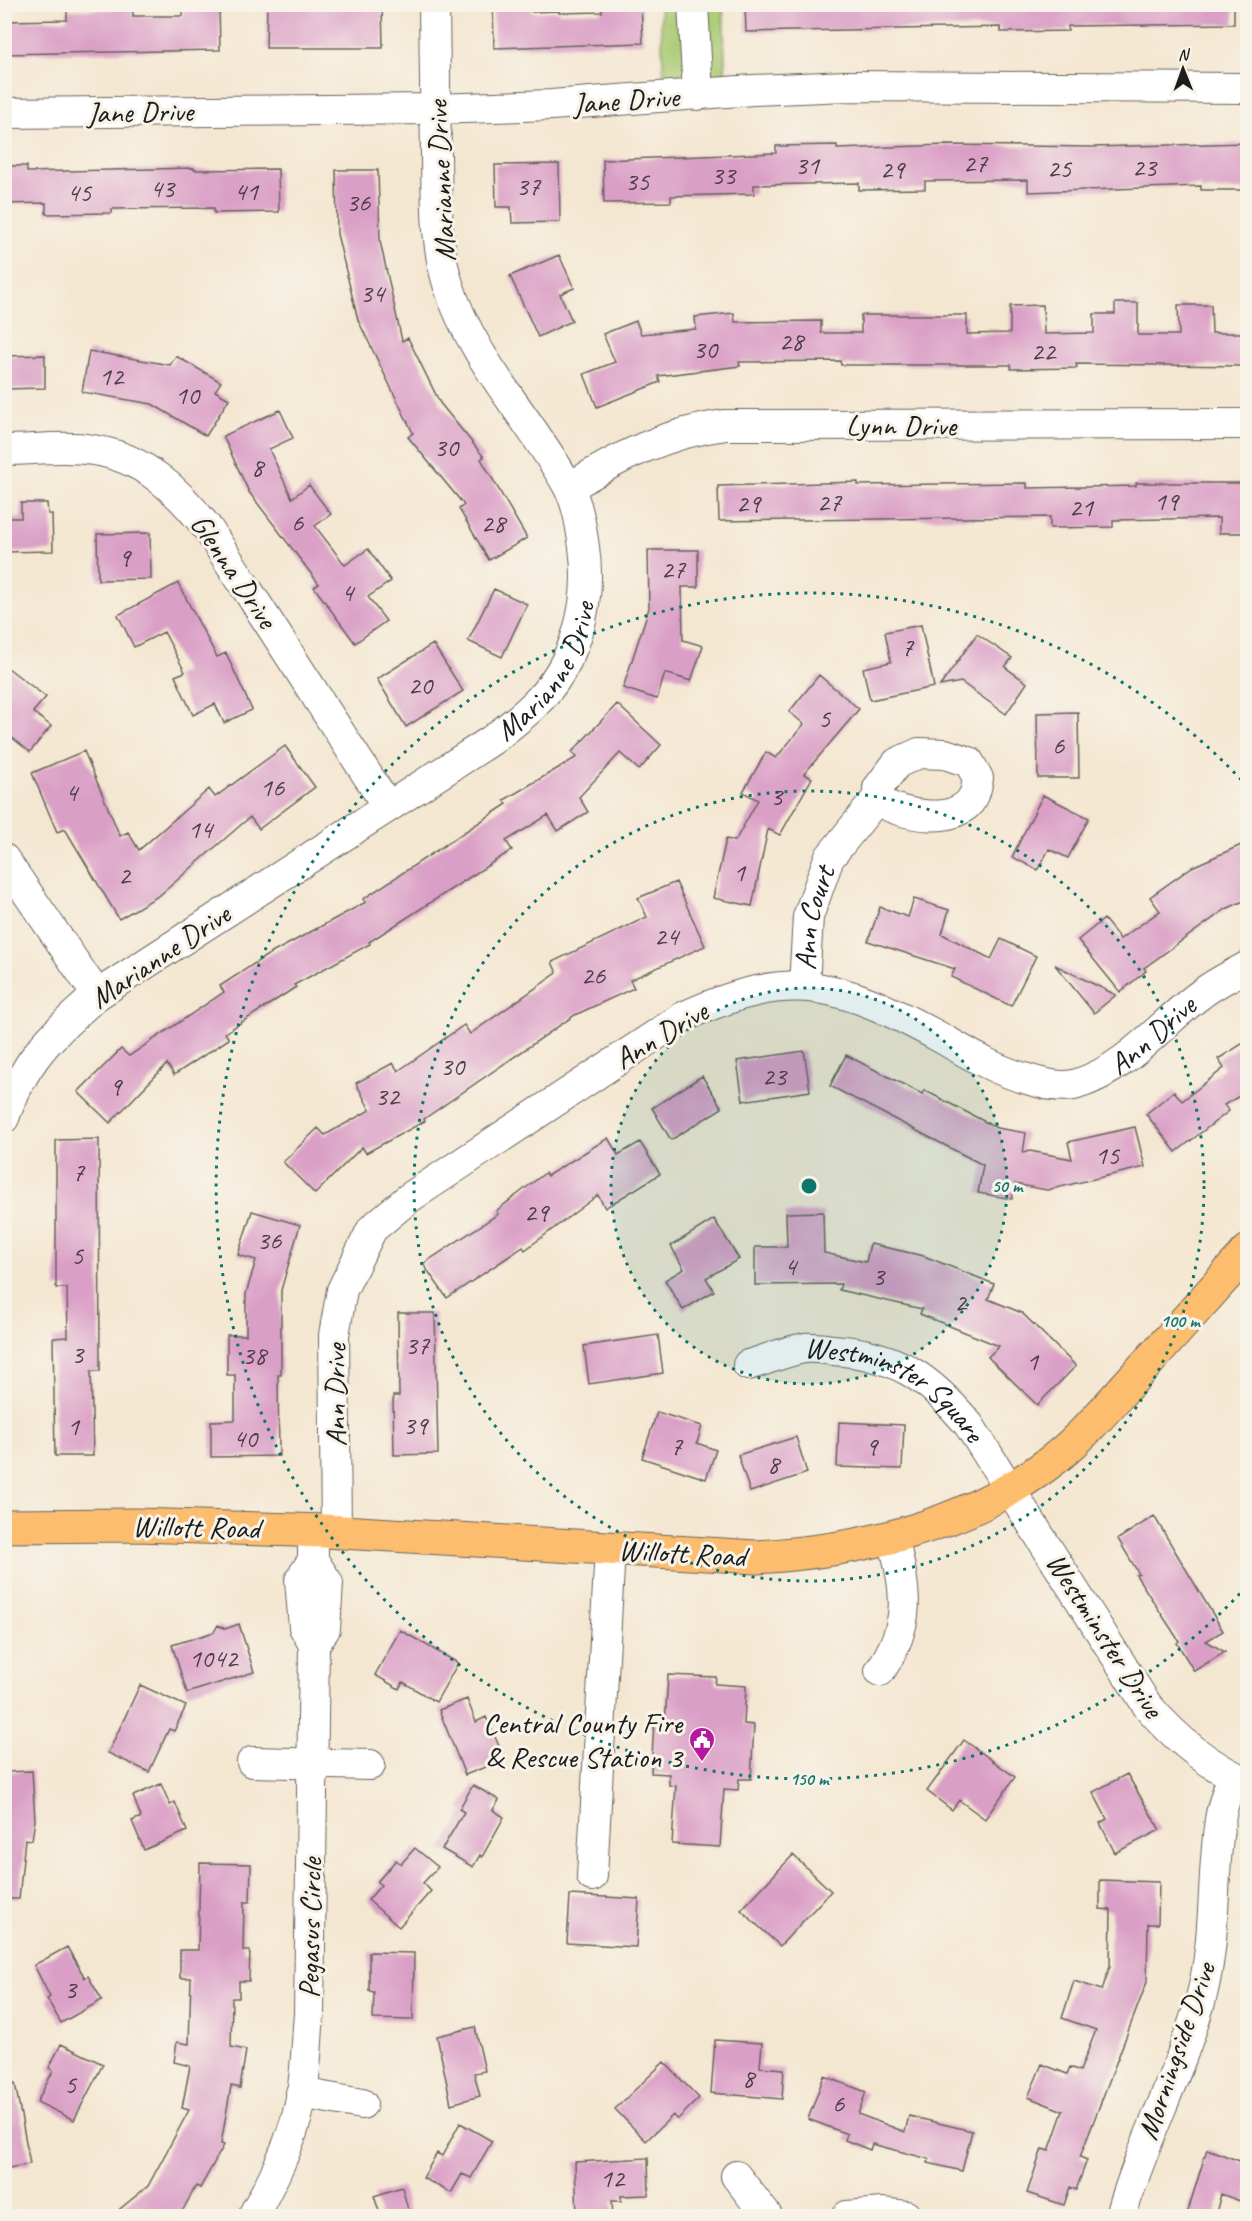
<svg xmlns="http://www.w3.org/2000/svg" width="1252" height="2221" viewBox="0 0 1252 2221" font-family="Caveat,sans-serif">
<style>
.green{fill:#a9ca72;stroke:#627347;stroke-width:1.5}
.building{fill:#da9fc6}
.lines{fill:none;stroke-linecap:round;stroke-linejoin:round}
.minor-casing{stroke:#68635c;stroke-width:32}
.major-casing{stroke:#68635c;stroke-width:35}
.minor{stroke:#fff;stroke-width:30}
.major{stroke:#fcbd6e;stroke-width:33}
.ring{fill:none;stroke:#0f766e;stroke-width:3;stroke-dasharray:3 6}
.labels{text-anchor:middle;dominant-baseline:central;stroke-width:6;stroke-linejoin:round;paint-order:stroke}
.number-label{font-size:27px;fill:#4c3d46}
.street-label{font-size:30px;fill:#1c1c1c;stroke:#f7f3e8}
.poi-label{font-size:30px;fill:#1c1c1c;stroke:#f7f3e8;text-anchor:end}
.centre{fill:#0f766e;stroke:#f7f3e8;stroke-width:3}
.ring-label{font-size:18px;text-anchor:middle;font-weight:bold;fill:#0f766e;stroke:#f7f3e8;stroke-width:6;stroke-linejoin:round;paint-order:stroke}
</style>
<rect width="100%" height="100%" fill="#f7f3e8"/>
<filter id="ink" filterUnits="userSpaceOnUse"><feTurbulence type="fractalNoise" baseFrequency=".0167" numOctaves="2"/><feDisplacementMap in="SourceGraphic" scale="12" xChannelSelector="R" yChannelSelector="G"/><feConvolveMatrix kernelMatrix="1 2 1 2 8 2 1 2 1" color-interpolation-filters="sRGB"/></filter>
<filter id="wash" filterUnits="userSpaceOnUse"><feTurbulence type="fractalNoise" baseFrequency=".008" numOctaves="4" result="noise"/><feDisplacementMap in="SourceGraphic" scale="24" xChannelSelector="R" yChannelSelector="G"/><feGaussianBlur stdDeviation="1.35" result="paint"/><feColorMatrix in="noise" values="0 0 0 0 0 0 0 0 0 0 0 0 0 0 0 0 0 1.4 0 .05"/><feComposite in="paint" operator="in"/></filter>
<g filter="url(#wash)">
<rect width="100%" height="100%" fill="#f4e7d2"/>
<!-- green -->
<path class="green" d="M660,5H723L726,92L665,97Z"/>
<g id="blocks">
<!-- building -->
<path class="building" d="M183,4H219L220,50L4,54V21L67,20V10L133,9V16H183Z
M267,4H382L383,48H266Z
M493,4H531L532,12L559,11V13L602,12V4H641L643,43L494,48Z
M745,4H1234V24L1068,26V31L1001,32L1000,27L746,32Z
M1248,143V190H1201V186L1028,192V180L925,181V189L859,190V183L754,185V194L671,196V202L604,203L603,160L776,153V146L837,145V149L946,145L1091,147Z
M559,164L560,222L512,223L511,207H496L495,165Z
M4,166H27V172L194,168V170L278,169L279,212L214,213V208L112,209V213L46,214V203L4,204Z
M336,170H378L380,241L402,341L408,338L440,403L484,457L481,459L527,538L489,560L459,509L464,505L408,437L413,433L358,320L337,234Z
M559,255L574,288L560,294L572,321L538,337L510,276Z
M1115,303H1138V335H1179L1178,305H1211L1212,333H1245L1246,366L1076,364L1077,368L1011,369V365H841L840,361L739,362L740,366L658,376L660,382L597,407L584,374L615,362L603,334L636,321L641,334L696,329L695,317L734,313L735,322L821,321V333H861V315H967V334L1010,333V306L1043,305L1044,334L1094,333V314H1115Z
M89,351L170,365L176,356L221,382L215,391L229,399L206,436L152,404L82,392Z
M45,355V388L4,389V356Z
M280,410L293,438L269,449L292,498L309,485L331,514L315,526L345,565L368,549L391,581L368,597L386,621L355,643L314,587L319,584L249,492L223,436Z
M858,482V485L1027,483V488L1136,486V483H1248V533H1219V518L1113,520V527L1050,528V517L719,521L718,486Z
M21,503H47L48,514H52L53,551L4,552V518H21Z
M150,533L151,579L98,580L97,534Z
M648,550H698V587H682L683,640L703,646L691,681L665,673L657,699L623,688L649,608Z
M178,583L217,657L226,653L252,710L224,723L215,704L193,715L175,676L185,672L164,632L134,647L118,615Z
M494,589L527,604L502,657L468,641Z
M921,625L934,687L870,700L863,668L891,662L885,632Z
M977,634L1012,658L1005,667L1027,683L1006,714L961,682L940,686Z
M433,644L463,691L406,727L377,679Z
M4,665L46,697L33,712L51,726L30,752L4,731Z
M819,675L859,709L804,774L812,778L780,835L768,829L752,906L713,898L726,839L735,841L758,800L743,792L766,752L776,758L804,724L789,712Z
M617,704L661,745L639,770L620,753L579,797L588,812L558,831L548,815L506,841L512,850L369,942L370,944L294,985L296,987L225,1033L229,1039L174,1075L167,1064L110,1123L78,1092L121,1049L129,1056L224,992L220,986L266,956L366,902L363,899L507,804L504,800L577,757L572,752Z
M1078,712L1079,778H1038L1037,713Z
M285,746L315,787L259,829L250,817L160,895L119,919L65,829L57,832L32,773L84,751L120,836L128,832L139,850L209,789L215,797Z
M1043,795L1089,818L1068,858L1049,849L1038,870L1012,857Z
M1248,842V899L1226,909L1144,968L1146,971L1120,992L1078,940L1104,919L1120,939L1160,911L1150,897L1192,867Z
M676,882L705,946L630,980L634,988L575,1015L424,1119L425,1121L366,1153L362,1147L315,1194L283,1162L318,1128L325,1135L370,1110L356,1083L393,1063L398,1071L464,1025L470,1034L557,973L552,962L647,917L638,898Z
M914,899L949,910L942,934L991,959L1001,939L1036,956L1011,1006L951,977L955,969L868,941L880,907L908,917Z
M1055,965L1116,995L1094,1013Z
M1248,1040V1091L1224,1105L1229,1111L1176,1152L1146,1114L1174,1091L1182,1101L1224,1068L1218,1059Z
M804,1051L810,1091L743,1101L737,1061Z
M846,1055L922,1094L924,1090L997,1128L1026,1133L1023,1153L1030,1151L1072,1159L1068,1142L1135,1127L1145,1167L1047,1190L1015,1184L1012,1199L978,1193L983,1165L830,1086Z
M702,1076L722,1108L671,1140L652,1108Z
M608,1138L618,1155L640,1142L660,1174L605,1208L598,1195L525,1250L523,1247L447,1298L423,1264L498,1214L496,1211L545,1173L547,1176Z
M99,1139L100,1371H91L93,1456H55L53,1338L68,1337L67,1288H56V1140Z
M252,1211L300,1225L281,1290V1375H278L279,1456L211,1457V1421L235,1420V1375H227V1335H246V1294L256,1260L238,1255Z
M823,1212L824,1253L866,1262L870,1244L924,1256L994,1284L988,1299L1022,1313L1076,1366L1037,1405L988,1357L999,1346L920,1314L922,1309L839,1290L841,1284L755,1285V1247H787L786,1213Z
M714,1219L739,1259L706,1278L714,1291L683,1310L665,1280L684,1269L671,1246Z
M398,1313H435L438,1454L394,1455L393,1396H399Z
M658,1335L663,1373L589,1384L584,1346Z
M657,1412L702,1426L697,1443L716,1450L706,1479L642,1458Z
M839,1422L904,1425L902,1469L837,1467Z
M796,1437L807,1473L750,1492L738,1455Z
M1154,1516L1223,1631L1206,1641L1225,1652L1194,1671L1177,1643L1179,1641L1136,1575L1139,1574L1118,1539Z
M239,1624L254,1672L187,1693L172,1645L214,1632L218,1625L225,1629Z
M400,1630L458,1663L436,1702L403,1682L399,1689L375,1675Z
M668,1675L716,1677L715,1684L746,1686L744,1724L754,1725L751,1779H739L738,1790L724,1789L720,1847L672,1844L676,1786L669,1785V1774L651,1773L654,1722L665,1723Z
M140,1685L186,1706L174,1731L169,1729L149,1772L108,1753Z
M467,1699L476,1722L486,1717L504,1757L497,1759L498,1762L465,1775L439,1710Z
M964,1740L1015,1777L985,1819L959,1800L952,1810L927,1791Z
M32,1771L35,1820L32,1840L25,1839L19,1899H4V1772Z
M1127,1774L1160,1830L1115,1853L1100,1823L1107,1819L1093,1792Z
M161,1784L170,1805L175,1802L187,1831L144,1850L132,1821L141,1817L133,1796Z
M473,1785L499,1800L493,1810L504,1817L482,1857L480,1855L473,1867L442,1849L464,1812L459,1809Z
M415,1848L438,1867L423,1883L431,1891L399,1927L368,1900L381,1885L377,1882L396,1860L401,1864Z
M793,1855L831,1891L780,1946L741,1910Z
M200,1863L251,1864L250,1902H244L243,1951H250L249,1981H239V1998H232L231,2047L246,2050L240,2088L231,2086L221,2144L224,2145L200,2188L196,2186L179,2217H110L148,2186L189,2110L182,2108L190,2066L174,2062L177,2042L189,2044L191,1978H180V1950H198Z
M1100,1880L1159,1882L1158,1924H1148L1147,1982L1080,2157L1087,2160L1076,2190L1070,2187L1064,2205L1027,2193L1042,2149L1049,2151L1063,2111L1028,2097L1042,2064L1067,2074L1070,2067L1080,2071L1096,2030L1062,2018L1074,1981L1102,1990L1110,1966L1111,1910L1100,1909Z
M570,1895L639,1899L636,1947L567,1943Z
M67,1947L85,1978L88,1976L102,2000L61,2023L47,1999L50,1997L34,1965Z
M369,1952L414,1953L413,2020L373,2019L374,1992L369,1991Z
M475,2027L485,2071L474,2073L480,2096L451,2104L437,2036Z
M715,2040L762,2043L760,2067L784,2069L782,2099L711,2093Z
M61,2044L103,2064L74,2120L37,2102L53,2071L49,2068Z
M664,2062L699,2098L677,2120L673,2115L646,2141L615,2109Z
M824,2076L866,2092L858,2114L905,2132L909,2116L972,2131L962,2171L928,2163L929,2159L872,2144L870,2150L845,2140L847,2134L808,2119Z
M15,2083L30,2164L4,2169V2084Z
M460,2123L492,2141L471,2178L462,2174L451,2193L423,2178L437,2153L442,2156Z
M1207,2149L1248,2164V2204L1221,2194L1215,2217H1186Z
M648,2158L649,2195L621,2196V2201H612L613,2217H577L575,2162Z
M402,2187L410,2217H381L374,2196Z"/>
</g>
</g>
<g filter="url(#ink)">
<use href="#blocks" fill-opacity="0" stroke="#68635c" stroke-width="1.5"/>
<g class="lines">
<defs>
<g id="minor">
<path d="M693,4L698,95"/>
<path d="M4,113L435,109L551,105L753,90L846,86L1248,88"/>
<path d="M4,450C33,450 65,445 93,450C143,457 179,491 208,529L388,807"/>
<path d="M569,488C618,457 668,432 725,425L1248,424"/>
<path d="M919,753L945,754L969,762L978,778C977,784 976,792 973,797C957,826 903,816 879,801L878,788L897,763Z"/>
<path d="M4,859L97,995"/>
<path id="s1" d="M804,986L808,917L829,858L879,796"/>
<path id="s2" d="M4,1118C25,1058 51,1036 97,995L492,740C506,729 521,718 534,705C576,664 592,604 584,547C581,527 578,504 568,486C530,418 472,360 448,284C435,243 437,201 436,159C435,107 435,56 434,4"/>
<path id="s3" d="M748,1365C766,1360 786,1351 805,1348C814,1347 824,1349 833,1350C896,1354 930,1378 969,1425L1147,1705C1175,1738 1207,1765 1248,1783"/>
<path id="s4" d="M336,1531L334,1335L342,1290L372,1229L409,1198L683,1017C793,966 840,983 943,1039C969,1054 995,1070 1024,1078C1039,1083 1062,1089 1077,1084C1127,1069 1160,1024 1201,994C1215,983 1232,975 1248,966"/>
<path d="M313,1560L300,1580L304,1627L314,1645"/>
<path d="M880,1671C913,1622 906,1592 893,1537"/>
<path d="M252,1762L370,1765"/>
<path d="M592,1876L610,1549"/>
<path d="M301,2093L362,2104"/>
<path d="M736,2176L767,2216"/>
<path d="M253,2216C270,2185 286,2154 296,2120C306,2086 306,2049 309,2014L314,1645L325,1629L328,1583L313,1560V1530"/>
<path d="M847,2216L882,2213L906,2216"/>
<path d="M1121,2216C1142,2143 1179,2075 1200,2002C1217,1942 1211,1881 1220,1820C1222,1805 1228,1790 1233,1776"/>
</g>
<path id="major" d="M4,1526L137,1525L325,1531L756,1557C859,1551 960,1528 1045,1466C1077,1443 1103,1412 1129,1383C1169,1340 1208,1295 1248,1251"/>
</defs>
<!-- minor casing -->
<use href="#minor" class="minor-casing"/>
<!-- major casing -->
<use href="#major" class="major-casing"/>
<!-- minor -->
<use href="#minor" class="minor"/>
<!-- major -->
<use href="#major" class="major"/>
</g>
</g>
<!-- distance rings -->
<circle cx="809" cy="1186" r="198" fill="#0f766e" fill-opacity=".12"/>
<g class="ring">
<circle cx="809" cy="1186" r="198"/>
<circle cx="809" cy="1186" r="395"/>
<path d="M1246 1587A593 593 0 1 1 1246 785"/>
</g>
<!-- icons -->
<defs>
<symbol id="civic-pin" viewBox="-11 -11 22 30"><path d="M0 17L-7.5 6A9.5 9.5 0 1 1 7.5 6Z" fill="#b5179e" stroke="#f7f3e8"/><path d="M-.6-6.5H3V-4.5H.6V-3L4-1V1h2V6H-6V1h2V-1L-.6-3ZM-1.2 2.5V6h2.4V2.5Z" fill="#fff"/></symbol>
</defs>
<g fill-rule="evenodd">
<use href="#civic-pin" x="687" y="1725" width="30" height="40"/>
</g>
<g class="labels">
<!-- number labels -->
<g class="number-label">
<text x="975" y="163">27</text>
<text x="807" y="165">31</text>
<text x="1144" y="167">23</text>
<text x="1059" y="168">25</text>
<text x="892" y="169">29</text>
<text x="723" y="175">33</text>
<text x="637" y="181">35</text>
<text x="528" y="186">37</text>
<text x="162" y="188">43</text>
<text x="246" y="191">41</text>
<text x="79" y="192">45</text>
<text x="358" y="202">36</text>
<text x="372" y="293">34</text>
<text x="791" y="341">28</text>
<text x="705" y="349">30</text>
<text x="1043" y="351">22</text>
<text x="111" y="376">12</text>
<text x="187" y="395">10</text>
<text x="446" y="447">30</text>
<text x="257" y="467">8</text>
<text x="1166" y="501">19</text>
<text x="829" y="502">27</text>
<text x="748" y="503">29</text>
<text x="1081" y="507">21</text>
<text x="297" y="522">6</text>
<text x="493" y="523">28</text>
<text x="124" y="557">9</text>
<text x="673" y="569">27</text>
<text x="347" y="592">4</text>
<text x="907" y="647">7</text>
<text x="420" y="685">20</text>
<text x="824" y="718">5</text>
<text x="1058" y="745">6</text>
<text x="272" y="787">16</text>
<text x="71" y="792">4</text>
<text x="776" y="796">3</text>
<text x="200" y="829">14</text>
<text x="739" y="872">1</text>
<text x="124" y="875">2</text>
<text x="666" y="936">24</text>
<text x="593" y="975">26</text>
<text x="452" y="1066">30</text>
<text x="774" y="1076">23</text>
<text x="115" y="1086">9</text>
<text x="387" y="1096">32</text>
<text x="1107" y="1155">15</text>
<text x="78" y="1172">7</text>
<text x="536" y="1212">29</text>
<text x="269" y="1240">36</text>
<text x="77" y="1255">5</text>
<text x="790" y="1266">4</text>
<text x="878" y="1276">3</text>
<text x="960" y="1302">2</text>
<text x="417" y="1345">37</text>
<text x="77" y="1354">3</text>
<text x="254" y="1355">38</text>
<text x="1032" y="1361">1</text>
<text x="415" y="1425">39</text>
<text x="73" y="1426">1</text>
<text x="245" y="1438">40</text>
<text x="676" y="1446">7</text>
<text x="871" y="1446">9</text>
<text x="773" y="1464">8</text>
<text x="213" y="1658">1042</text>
<text x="70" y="1989">3</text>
<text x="748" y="2078">8</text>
<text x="70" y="2084">5</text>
<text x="838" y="2103">6</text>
<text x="612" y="2178">12</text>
</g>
<!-- street labels -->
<g class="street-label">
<text transform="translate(626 100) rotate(-4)">Jane Drive</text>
<text transform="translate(140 112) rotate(-1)">Jane Drive</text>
<text transform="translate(441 181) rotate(-93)">Marianne Drive</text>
<text x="901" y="425">Lynn Drive</text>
<text transform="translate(234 571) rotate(56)">Glenna Drive</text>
<text stroke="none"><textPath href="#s2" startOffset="717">Marianne Drive</textPath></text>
<text stroke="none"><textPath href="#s1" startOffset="69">Ann Court</textPath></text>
<text transform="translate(160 956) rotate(-34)">Marianne Drive</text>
<text stroke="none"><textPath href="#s4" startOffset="1197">Ann Drive</textPath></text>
<text transform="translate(661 1035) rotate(-31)">Ann Drive</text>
<text transform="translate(335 1395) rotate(-90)">Ann Drive</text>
<text stroke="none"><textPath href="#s3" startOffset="162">Westminster Square</textPath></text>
<text transform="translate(196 1527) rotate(1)">Willott Road</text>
<text transform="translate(682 1553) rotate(3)">Willott Road</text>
<text transform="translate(1105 1635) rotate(57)">Westminster Drive</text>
<text transform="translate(310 1928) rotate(-89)">Pegasus Circle</text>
<text transform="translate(1176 2051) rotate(-71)">Morningside Drive</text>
</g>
<!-- poi labels -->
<g class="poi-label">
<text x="682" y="1723">Central County Fire<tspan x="682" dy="34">&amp; Rescue Station 3</tspan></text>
</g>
</g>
<circle cx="809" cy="1186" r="9" class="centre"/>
<g class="ring-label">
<text x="1007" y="1192">50 m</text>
<text x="1180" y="1327">100 m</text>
<text x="809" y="1785">150 m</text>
</g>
<!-- margin -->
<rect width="1252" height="2221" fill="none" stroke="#f7f3e8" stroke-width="24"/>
<!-- north arrow -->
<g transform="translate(1183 69) rotate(359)" stroke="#f7f3e8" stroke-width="4.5" paint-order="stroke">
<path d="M0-4.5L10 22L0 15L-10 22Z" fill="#1c1c1c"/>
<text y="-9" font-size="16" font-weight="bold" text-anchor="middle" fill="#1c1c1c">N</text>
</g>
</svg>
